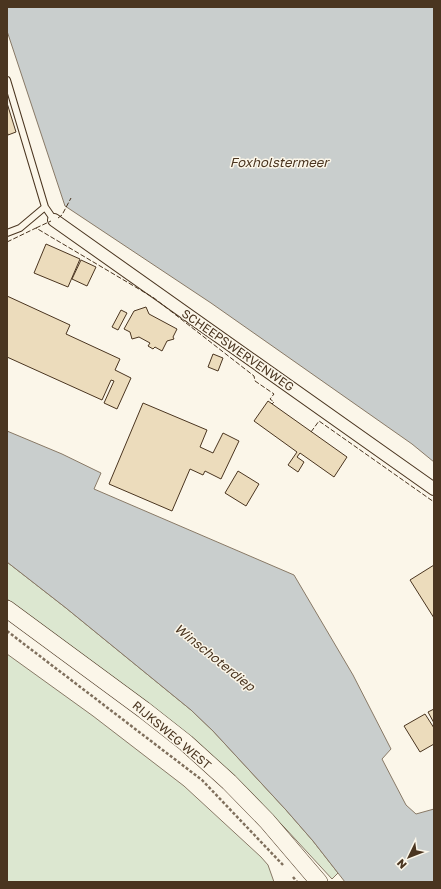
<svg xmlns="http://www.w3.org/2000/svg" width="441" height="889" viewBox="0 0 441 889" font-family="'Golos Text',sans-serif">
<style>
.green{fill:#dce7d0;stroke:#887966}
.water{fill:#c9cecd;stroke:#887966}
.building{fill:#ecdcbc;stroke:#4a3520}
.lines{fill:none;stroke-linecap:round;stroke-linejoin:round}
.lane-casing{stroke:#4a3520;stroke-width:8}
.street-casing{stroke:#4a3520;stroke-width:14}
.secondary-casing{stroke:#4a3520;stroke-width:18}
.path{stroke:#7f6f5c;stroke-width:2.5;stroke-dasharray:3 2;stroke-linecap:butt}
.lane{stroke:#fbf6e9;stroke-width:6}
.street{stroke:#fbf6e9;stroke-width:12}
.secondary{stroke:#fbf6e9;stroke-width:17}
.fence{stroke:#4a3520;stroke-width:1;stroke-dasharray:5 2;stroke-linecap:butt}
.labels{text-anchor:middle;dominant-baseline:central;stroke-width:3;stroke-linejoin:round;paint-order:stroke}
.street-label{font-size:12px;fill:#4a3520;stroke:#fbf6e9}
.water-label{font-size:13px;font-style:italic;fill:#4a3520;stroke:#fbf6e9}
</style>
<rect width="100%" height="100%" fill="#fbf6e9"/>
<!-- green -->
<path class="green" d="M7,562L66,608L191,710L213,731L286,810L313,841L338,873L332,879L285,828L241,783L154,708L7,599Z
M7,654L93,716L184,786L261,857L268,865L274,882H7Z"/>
<!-- water -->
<path class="water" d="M7,7H434V462L412,444L211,303L65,206L7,31Z
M7,431L62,454L101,473L94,489L294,575L353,675L391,749L382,759L406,805L416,814L434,809V882H345L313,841L286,810L213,731L191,710L66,608L7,562Z"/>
<!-- building -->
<path class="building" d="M7,103L16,132L8,135L7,131Z
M46,244L80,259L68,287L34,273Z
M81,260L96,267L87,286L72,279Z
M7,296L70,325L66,334L120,359L115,370L131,378L117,409L104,403L114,381L111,380L102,400L7,357Z
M146,307L149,314L177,329L173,337L174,339L167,341L162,351L155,347L153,349L148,346L150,343L139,337L132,339L130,332L124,329L134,311Z
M121,310L127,313L118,330L112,327Z
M213,354L223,358L218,371L208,367Z
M268,401L347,457L334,477L300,453L297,457L304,462L298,472L288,465L297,452L254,421Z
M143,403L207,430L200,447L213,453L223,433L239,441L221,479L205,471L203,475L190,469L172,511L109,484Z
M238,471L259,484L246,506L225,493Z
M434,565V618L410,580Z
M434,709V723L428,712Z
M425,714L434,728V744L420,752L404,726Z"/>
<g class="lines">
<defs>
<path id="lane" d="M7,80L45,207L54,220
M7,233L20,228L45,207"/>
<path id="street" d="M54,220L434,489"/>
<path id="secondary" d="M7,609L144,710L186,743L229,782L267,821L319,882"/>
</defs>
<!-- lane casing -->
<use href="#lane" class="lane-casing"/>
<!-- street casing -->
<use href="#street" class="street-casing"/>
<!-- secondary casing -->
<use href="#secondary" class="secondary-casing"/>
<!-- path -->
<path class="path" d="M7,631L202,780L283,865
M293,877L297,882"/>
<!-- lane -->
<use href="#lane" class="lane"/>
<!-- street -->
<use href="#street" class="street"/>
<!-- secondary -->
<use href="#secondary" class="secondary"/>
<!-- fence -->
<path class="fence" d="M58,218L62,215L71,198
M36,228L51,221
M7,242L36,228L154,298L254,376L255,381L274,394L270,399L274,402L272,404
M311,432L319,421L434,502"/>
</g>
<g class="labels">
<!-- street labels -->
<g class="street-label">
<text transform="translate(238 350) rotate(35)">SCHEEPSWERVENWEG</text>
<text transform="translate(172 735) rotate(40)">RIJKSWEG WEST</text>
</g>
<!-- water labels -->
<g class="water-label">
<text x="279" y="162">Foxholstermeer</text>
<text transform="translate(215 657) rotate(39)">Winschoterdiep</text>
</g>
</g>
<!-- border -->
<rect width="441" height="889" fill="none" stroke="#4a3520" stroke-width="16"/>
<!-- north arrow -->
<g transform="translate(409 857) rotate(227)" stroke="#fbf6e9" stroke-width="3" paint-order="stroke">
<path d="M0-3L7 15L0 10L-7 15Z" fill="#4a3520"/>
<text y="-6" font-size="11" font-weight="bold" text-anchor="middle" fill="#4a3520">N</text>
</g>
</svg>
